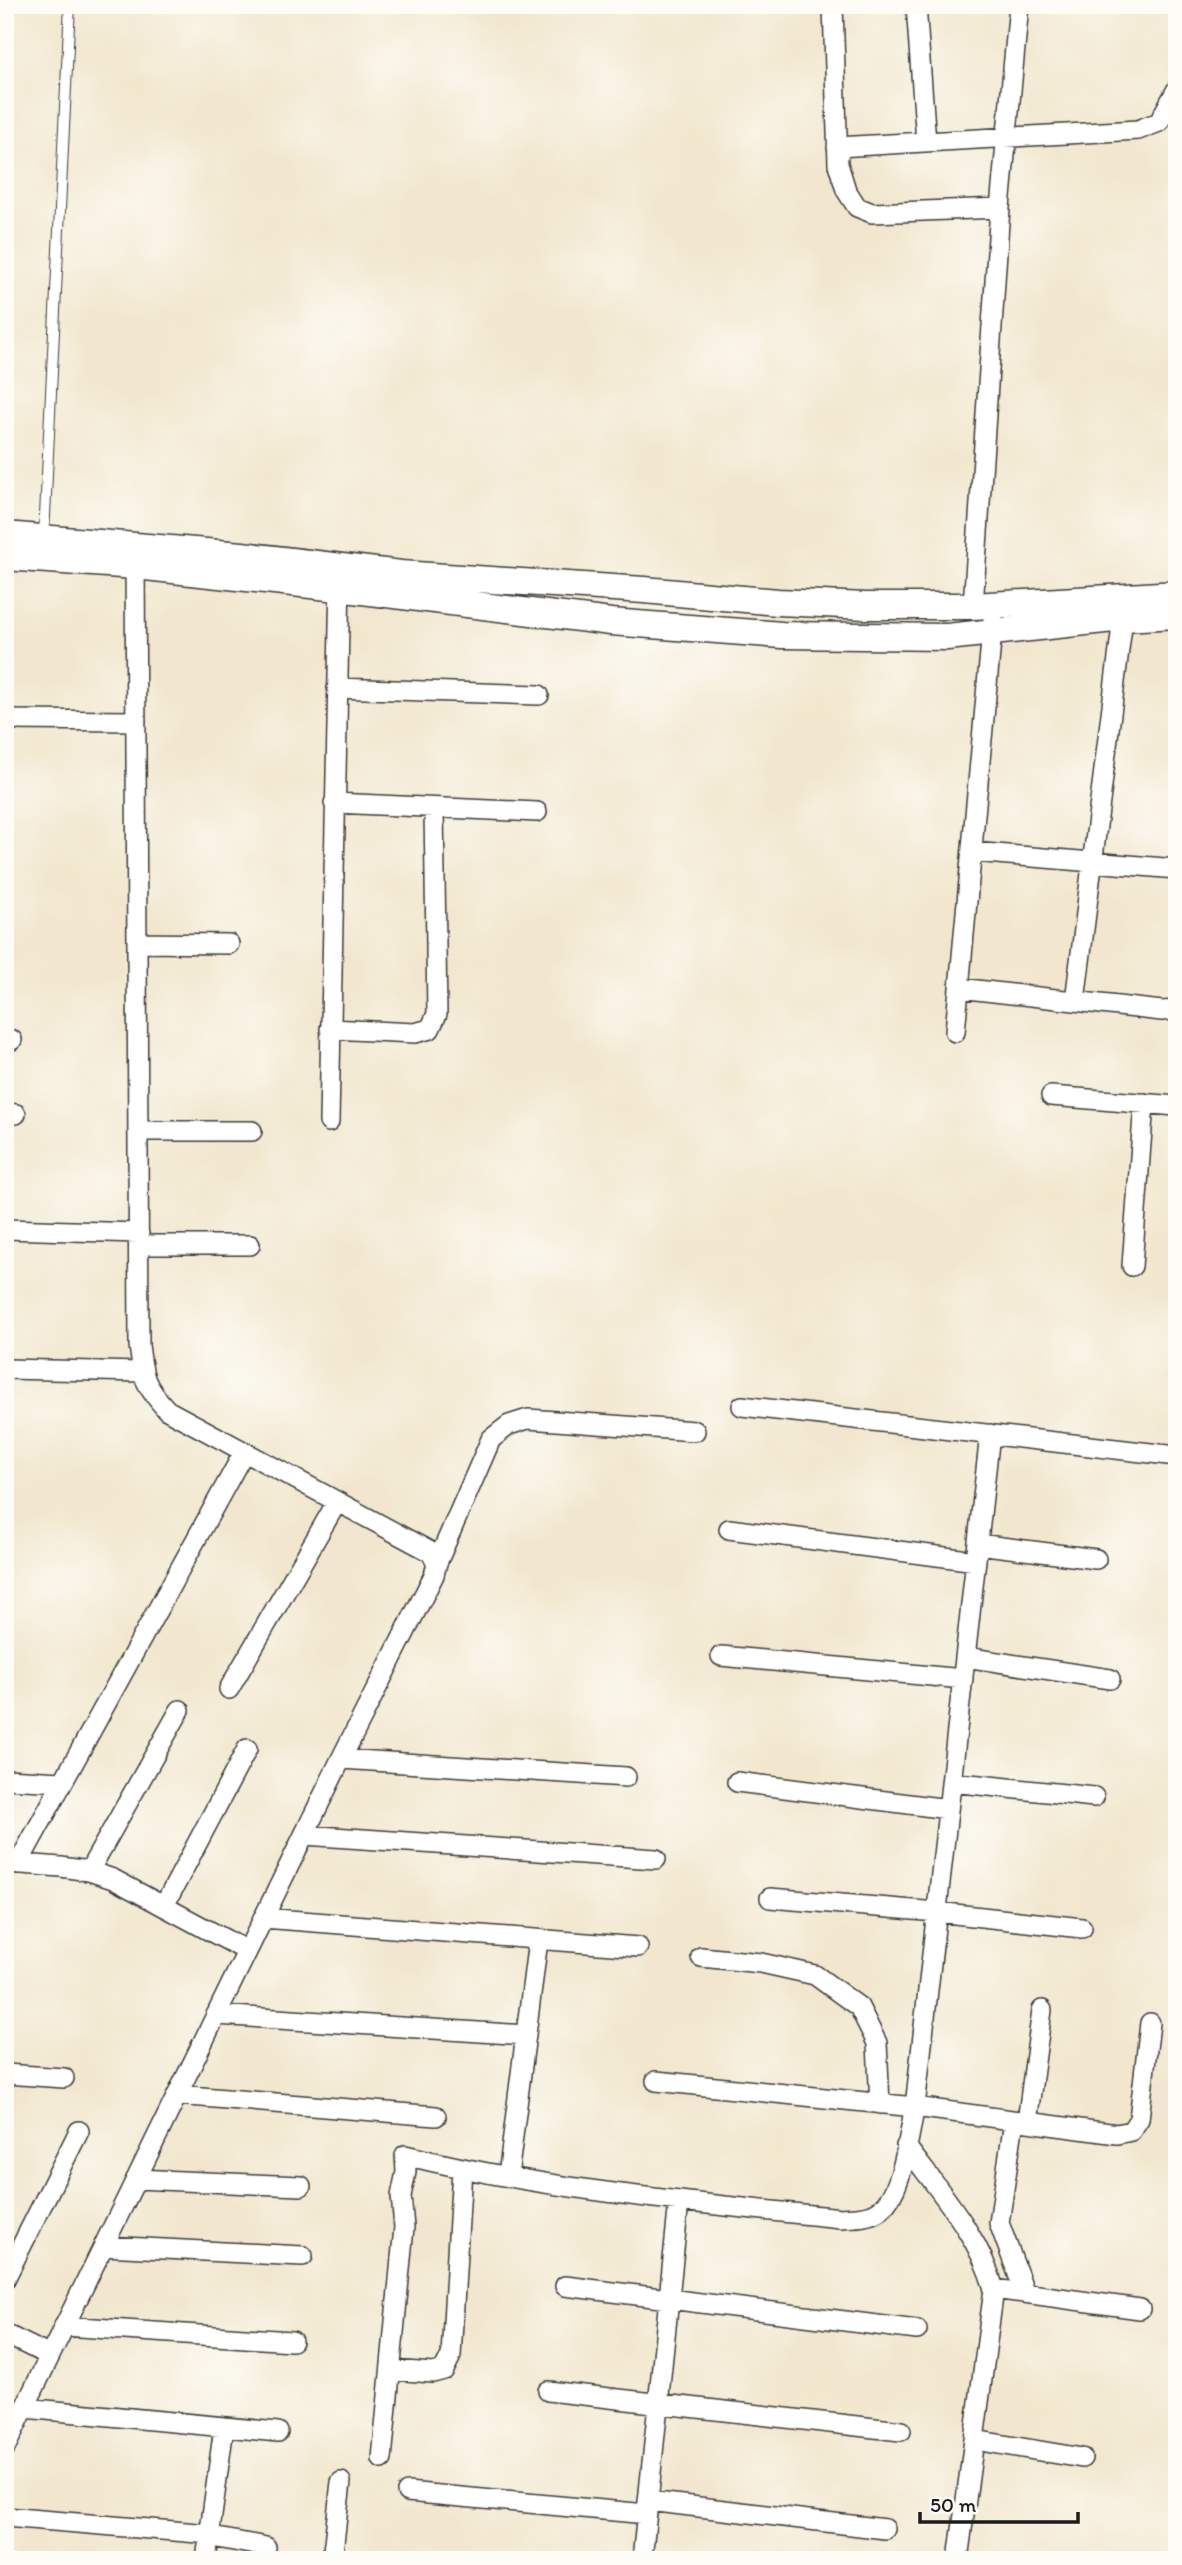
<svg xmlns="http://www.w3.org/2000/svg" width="1182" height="2565" viewBox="0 0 1182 2565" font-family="Itim,sans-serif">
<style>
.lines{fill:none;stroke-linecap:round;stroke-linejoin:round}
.lane-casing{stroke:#3c3a37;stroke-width:12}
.street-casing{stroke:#3c3a37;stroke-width:22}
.secondary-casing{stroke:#3c3a37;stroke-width:29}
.lane{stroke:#fff;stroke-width:10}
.street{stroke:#fff;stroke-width:19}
.secondary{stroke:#fff;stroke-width:26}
</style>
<rect width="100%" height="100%" fill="#fdfcf7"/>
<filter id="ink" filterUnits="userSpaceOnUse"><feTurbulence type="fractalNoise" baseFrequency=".0143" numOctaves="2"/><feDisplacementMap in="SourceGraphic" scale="14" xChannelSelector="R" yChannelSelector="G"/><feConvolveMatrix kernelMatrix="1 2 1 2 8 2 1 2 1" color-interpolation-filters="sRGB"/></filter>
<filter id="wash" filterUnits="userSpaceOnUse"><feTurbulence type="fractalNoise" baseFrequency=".00686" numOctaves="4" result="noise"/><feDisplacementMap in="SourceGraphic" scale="28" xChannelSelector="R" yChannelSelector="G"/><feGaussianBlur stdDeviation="1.57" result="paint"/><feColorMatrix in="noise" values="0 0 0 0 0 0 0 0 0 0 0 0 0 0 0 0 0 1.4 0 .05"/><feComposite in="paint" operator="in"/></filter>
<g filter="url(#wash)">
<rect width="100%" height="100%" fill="#f2e7ce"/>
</g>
<g filter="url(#ink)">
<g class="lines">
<defs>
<path id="lane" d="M44,536L70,5"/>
<path id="street" d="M833,5L838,164L846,190L857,207L872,213L1000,208
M916,5L926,142
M837,147L1138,130L1159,122L1177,89
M973,606L1000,208L1019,5
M337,688L539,695
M5,720L136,721
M334,803L537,812
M973,852L1177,869
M137,943L229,944
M959,988L1162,1011L1177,1010
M1075,1001L1123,618
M330,1029L415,1033L430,1029L437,1014L434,808
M955,1032L993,620
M5,1039L12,1040
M1051,1096L1177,1106
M5,1113L16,1114
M329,1122L340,577
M138,1131H252
M5,1229L139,1233
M139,1245H250
M1132,1266L1144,1103
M5,1369L142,1372
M742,1406L1177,1456
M729,1529L976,1561
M978,1544L1096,1559
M437,1563L491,1439L509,1425L528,1419L695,1431
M721,1656L963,1679
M965,1657L1110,1679
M229,1689L337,1502
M341,1759L626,1777
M5,1779L63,1782
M737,1782L948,1809
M951,1782L1094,1797
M304,1835L656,1859
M9,1863L61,1867L89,1871L113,1879L247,1951
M18,1864L244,1452
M89,1871L180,1710
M770,1898L937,1912L1082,1928
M164,1906L247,1749
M263,1918L638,1947
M701,1957L761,1963L815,1975L859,2007L877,2043L880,2104
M216,2015L526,2035
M5,2074L64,2078
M656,2081L915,2107L1117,2134L1131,2131L1139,2119L1150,2023
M177,2095L436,2116
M1014,2121L999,2223L1025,2293
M1027,2122L1042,2010
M906,2146C939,2191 979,2235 994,2289L958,2560
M508,2176L538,1940
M136,2179L301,2186
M104,2246L303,2256
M5,2279L79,2131
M565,2286L917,2330
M994,2289L1140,2309
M64,2326L292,2341
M5,2334L50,2356
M391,2370L433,2373L444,2370L451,2356L462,2169
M548,2391L901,2431
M25,2408L278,2432
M974,2440L1082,2458
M5,2448L341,1759L434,1575L437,1563L431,1552L167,1410C144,1385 143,1378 139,1345L135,554
M382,2459L404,2227L401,2196L406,2172L405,2155C545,2190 696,2203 840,2218C852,2217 867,2218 878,2211C903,2195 908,2136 915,2107L990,1434
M407,2492L647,2514
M648,2501L885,2529
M5,2517L210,2534L218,2538L266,2547
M206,2560L224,2427
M332,2560L341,2482
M642,2560L679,2201"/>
<path id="secondary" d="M5,535L242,555L401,574L644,590L778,602L866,606H973L1177,594
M5,557L136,566L338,588L611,622L782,635L947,637L1123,618L1177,615"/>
</defs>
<!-- lane casing -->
<use href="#lane" class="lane-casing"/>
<!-- street casing -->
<use href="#street" class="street-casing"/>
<!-- secondary casing -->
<use href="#secondary" class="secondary-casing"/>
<!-- lane -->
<use href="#lane" class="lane"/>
<!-- street -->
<use href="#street" class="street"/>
<!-- secondary -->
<use href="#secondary" class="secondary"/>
</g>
</g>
<!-- margin -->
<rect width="1182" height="2565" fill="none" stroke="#fdfcf7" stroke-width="28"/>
<!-- scale -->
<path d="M920 2512v10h158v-10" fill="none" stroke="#1c1c1c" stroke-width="3.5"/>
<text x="930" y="2512" font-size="21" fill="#1c1c1c" stroke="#fdfcf7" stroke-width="5" paint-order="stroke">50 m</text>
</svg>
